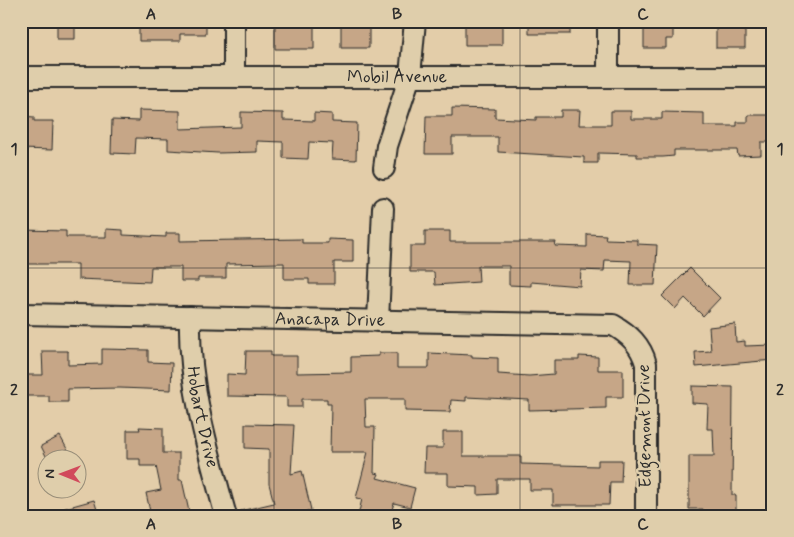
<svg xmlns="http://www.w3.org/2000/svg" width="794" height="537" viewBox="0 0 794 537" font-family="Mynerve,sans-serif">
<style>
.building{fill:#c6a687;stroke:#2b2b2b}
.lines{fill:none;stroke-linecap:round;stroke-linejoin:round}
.minor-casing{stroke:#2b2b2b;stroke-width:24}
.minor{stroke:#dfceab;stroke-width:20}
.grid{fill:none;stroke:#2b2b2b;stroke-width:1;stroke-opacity:0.55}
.labels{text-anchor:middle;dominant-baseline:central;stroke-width:5;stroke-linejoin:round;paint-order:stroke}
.street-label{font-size:18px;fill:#2b2b2b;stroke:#dfceab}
.neatline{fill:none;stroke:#2b2b2b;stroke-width:2}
.grid-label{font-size:16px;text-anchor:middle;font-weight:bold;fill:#2b2b2b}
</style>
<rect width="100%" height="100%" fill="#e3cda9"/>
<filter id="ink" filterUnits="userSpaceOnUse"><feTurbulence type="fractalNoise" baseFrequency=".02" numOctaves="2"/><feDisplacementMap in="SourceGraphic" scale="10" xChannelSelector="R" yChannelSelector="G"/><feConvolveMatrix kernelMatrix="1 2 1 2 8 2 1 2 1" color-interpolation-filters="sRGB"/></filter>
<g filter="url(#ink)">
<!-- building -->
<path class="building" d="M57,21H75V39H57Z
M139,21H206V34H180V41H139Z
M275,21L314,24V49H275Z
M346,21H369V48H341V23H346Z
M465,21H502V45H465Z
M529,21H570V34H529Z
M644,21H673V39H666V48H644Z
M716,21H745V48H716Z
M452,108L495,109V118L536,120V117H561V110H580L579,125H611V111H631V119H662V112L704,113V126H737V122H748V115H773V142H761V155L738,156L737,150H674V156L663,157H637V154L598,153V163H584V157L498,152V137H452V154H425L426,116H452Z
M139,110L180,111V129L241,127V112L283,113V120L314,121V113L332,114V122L357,123L356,160L332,159L333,143L309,142L308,159L283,158V142L257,141V152L218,153L168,150V139L136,138L135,154L111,153L112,120L139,121Z
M21,116L34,117V121H53L52,150L21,149Z
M106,229L123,230V235L166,237V233H180V241L302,239V243H328V239L353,240V262H334V284H309V279H284V263L226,264V278H198V281H181V267H151L150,282L78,279V264H21V230L66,231V237H106Z
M425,231H450V242H556L555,246L587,247V234L606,235L605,239L637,240V244L657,245L655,285H630L631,261L605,260L604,271L581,270L580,286L531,282V286L509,285V266H478L479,282L435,285L434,272H410V246H425Z
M690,268L720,298L703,316L685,298L675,309L662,296Z
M735,324L736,342L745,341V346L773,345V360L696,367L695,352L711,351L709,327Z
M102,349L148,350V362L172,363L171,390L120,388L68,389V402H49V396H24V375H43L42,351H68V365L102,364Z
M246,351H271V356H297V373L351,372V357L379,356V353H397V368H429V353L472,355V357L498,358V374L529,376L554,374V360H579V356L598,357V370H623V397H606V408L529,410V400L466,397V401L451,400L450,412L405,411V399H365L366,427H375L374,473L379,474L377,478L415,488L410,507L394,503L390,516H358L362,499L356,498L368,452H330L331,404H327V399H302V407H287V397L227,396V374L245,375Z
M692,386L733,387L732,495H736V516H704L703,509H689V456H714L713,429H707L708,404L692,403Z
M245,424L294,425L291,474L302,471L311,510L288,516H241L240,511L274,503L269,484V449L245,448Z
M139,427L163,428V453H179V480H182L190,516H151L146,493L161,490L156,466H140V459H127V430H140Z
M443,432H463V456H521V464L598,466V460H622L621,482H610L609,505H553V490H530V479H497V494L478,495V487L448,486V473H424L425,448H443Z
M60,436L73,460H48L41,446Z
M94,500L99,516H51V512Z"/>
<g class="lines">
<defs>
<g id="minor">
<path d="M234,21V77"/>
<path d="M608,76V21"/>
<path id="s1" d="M21,77H773"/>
<path d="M384,168L387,146L410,76L415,21"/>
<path id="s2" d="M21,314L613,325C629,334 641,345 646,364V516"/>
<path id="s3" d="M190,317C188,384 208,451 226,516"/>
<path d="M378,321L383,208"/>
</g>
</defs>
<!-- minor casing -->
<use href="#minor" class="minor-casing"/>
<!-- minor -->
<use href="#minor" class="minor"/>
</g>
</g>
<!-- grid -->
<path class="grid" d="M274,21V516M520,21V516M21,268H773"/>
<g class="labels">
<!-- street labels -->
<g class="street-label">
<text stroke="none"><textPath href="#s1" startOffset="376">Mobil Avenue</textPath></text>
<text stroke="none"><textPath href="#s2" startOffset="309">Anacapa Drive</textPath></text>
<text stroke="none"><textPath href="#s3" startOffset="101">Hobart Drive</textPath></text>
<text transform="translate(645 426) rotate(-91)">Edgemont Drive</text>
</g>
</g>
<!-- margin -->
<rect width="794" height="537" fill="none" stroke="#dfceab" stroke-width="55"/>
<!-- north arrow -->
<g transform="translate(62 474) rotate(271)"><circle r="24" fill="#dfceab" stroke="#978d78"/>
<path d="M0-4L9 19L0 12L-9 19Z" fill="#d1495b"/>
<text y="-8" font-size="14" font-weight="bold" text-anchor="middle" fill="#2b2b2b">N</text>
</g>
<rect x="28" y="28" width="738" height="482" class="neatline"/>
<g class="grid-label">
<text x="151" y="19">A</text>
<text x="397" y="19">B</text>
<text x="643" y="19">C</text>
<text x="14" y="154">1</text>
<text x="780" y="154">1</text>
<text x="14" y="395">2</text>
<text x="780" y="395">2</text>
<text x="151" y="529">A</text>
<text x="397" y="529">B</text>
<text x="643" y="529">C</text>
</g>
</svg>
